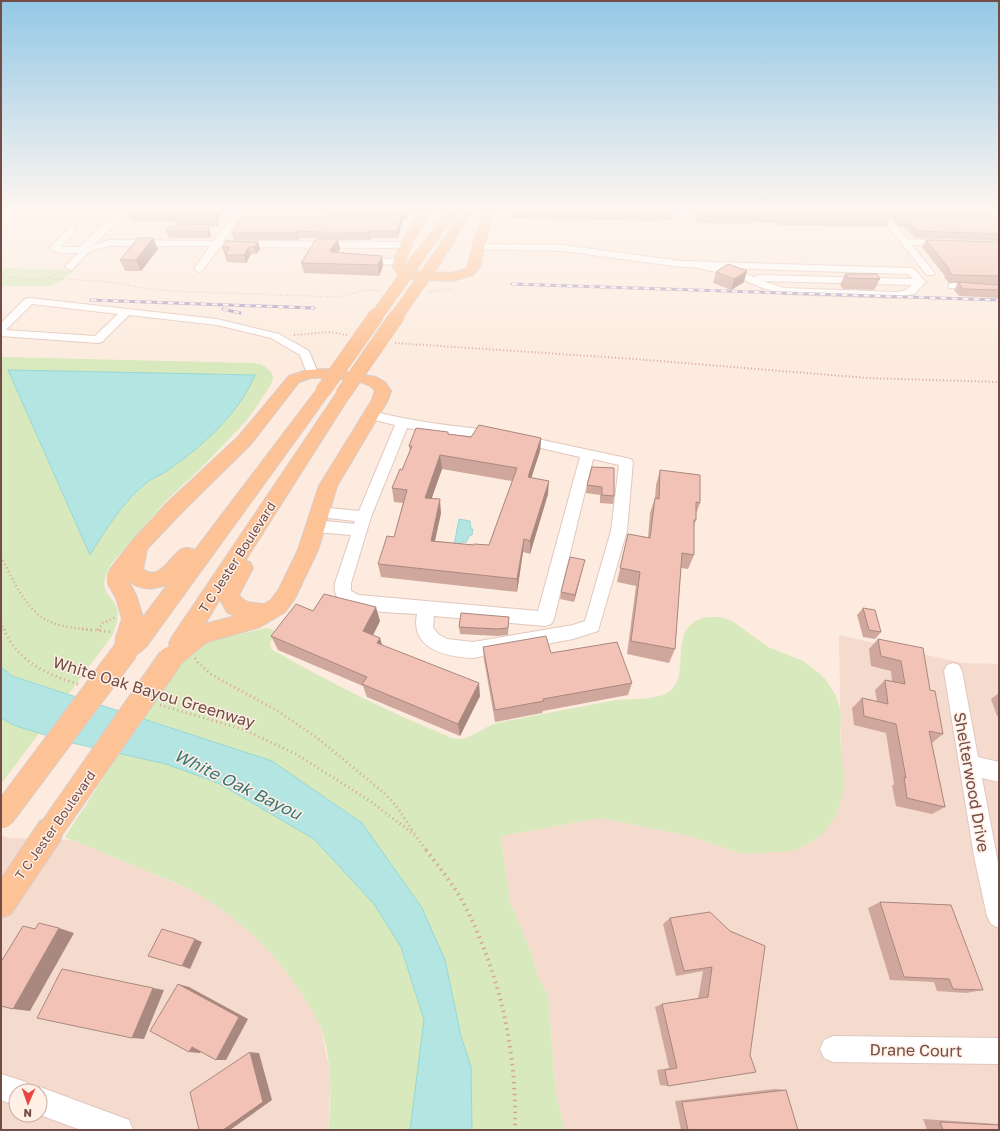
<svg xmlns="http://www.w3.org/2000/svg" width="1000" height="1131" viewBox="0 0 1000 1131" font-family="'Golos Text',sans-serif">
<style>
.residential{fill:#f4dbcd;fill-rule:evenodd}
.green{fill:#d8e9bd}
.water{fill:#b3e5e3;stroke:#99d7d5}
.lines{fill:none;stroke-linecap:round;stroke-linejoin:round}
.minor-casing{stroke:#e2c7be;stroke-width:2}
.major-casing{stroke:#d8cdcb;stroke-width:2}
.path-far4{stroke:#d6a59a;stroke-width:1.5;stroke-dasharray:0.5 2;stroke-linecap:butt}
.path-far3{stroke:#d6a59a;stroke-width:2;stroke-dasharray:1 2.5;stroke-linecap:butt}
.path-far2{stroke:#d6a59a;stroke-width:2.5;stroke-dasharray:1 3;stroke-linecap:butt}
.path-far1{stroke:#d6a59a;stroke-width:3;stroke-dasharray:1 3.5;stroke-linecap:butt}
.path{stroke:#d6a59a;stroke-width:4;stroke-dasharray:1.5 4.5;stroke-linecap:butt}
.minor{fill:#fff;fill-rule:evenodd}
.major{fill:#fdc295;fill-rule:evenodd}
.rail-casing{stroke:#ab9ec4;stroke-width:3}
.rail{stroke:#ffefe5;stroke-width:2;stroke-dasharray:5.5;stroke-linecap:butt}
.major-bridge-far2-casing{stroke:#d8cdcb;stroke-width:13;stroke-linecap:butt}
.major-bridge-far1-casing{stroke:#d8cdcb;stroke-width:16;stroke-linecap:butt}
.major-bridge-casing{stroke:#d8cdcb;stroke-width:26;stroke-linecap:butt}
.major-bridge-far2{stroke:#fdc295;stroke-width:12}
.major-bridge-far1{stroke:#fdc295;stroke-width:15}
.major-bridge{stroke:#fdc295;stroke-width:24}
.wall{fill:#d0a79d;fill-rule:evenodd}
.shaded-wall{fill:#a9887f}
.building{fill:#f2c2b6;stroke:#a9887f;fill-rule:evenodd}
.labels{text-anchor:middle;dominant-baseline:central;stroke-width:3;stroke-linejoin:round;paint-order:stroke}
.street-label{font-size:13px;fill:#724d46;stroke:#ffefe5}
.near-street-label{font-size:16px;fill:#724d46;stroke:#ffefe5}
.near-water-label{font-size:17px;font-style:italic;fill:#3a7877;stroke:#ffefe5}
</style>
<rect width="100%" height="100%" fill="#fcebde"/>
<!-- residential -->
<path class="residential" d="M839,635L962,663L999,664V1130H565L556,1094L548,995L539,980L532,954L510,902L501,836L601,818L689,836L743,854L801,847L812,842L816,839L841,752Z
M1,835L9,838L72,840L189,889L212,902L234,918L256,937L276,959L296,984L315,1013L321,1029L329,1067L330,1089L328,1130H1ZM16,1091H40V1115H16Z"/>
<!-- green -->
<path class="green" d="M1,268L74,270L60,282L48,286H1Z
M1,357L251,363L260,364L267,368L272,373L273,379L270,386L248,419L203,466L166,501L112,563C106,572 101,583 107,593C110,598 114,600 116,606C120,616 116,626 112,636L1,784Z
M708,617H720L732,621L768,647L803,661L819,673L826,680L836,696L841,713L840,736L844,781L843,793L836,816L822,834L812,842L792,851L743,854L689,836L601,818L501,836L510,902L532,954L539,980L548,995L556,1094L565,1130H328C332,1096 332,1061 321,1028C316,1016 309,1005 302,994C274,951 236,915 191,890C177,883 163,878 149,872C121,860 93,849 65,837L159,692L188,653L198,644L234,633L236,635L266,628L272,629L275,633L270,643L271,649C330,683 389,712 452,738C468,743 482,727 497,723C507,721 517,719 527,717C555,712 583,706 611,701C627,698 658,701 670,691C693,673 664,625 708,617Z"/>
<!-- water -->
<path class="water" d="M8,370L255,375C238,415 201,448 165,472C159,476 152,478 146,483C123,502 106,529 90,555Z
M459,519L470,521L471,529H473L472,535H470L466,542H462L461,545H454Z
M1,667L12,676L272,761L362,823L422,908L445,960L461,1036L471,1067L472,1130H410L424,1020L401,947L374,904L314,839L218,783L166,764L68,742L16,726L1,718Z"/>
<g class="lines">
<defs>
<path id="minor" d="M238,208H246L223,241L405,242L410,245L405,248L220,247L202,271L199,272L194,269L210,246H109L90,251L73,269L70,270L65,267L78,253C69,253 57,255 50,248L69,228L72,227L76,230L61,247H82L83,244L115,214H121L122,216L121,218L93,245L109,240L214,241Z
M631,208H719V209L715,212L635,211Z
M857,208H916L917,210L916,212L913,213H886L908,239L949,241L951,243L946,246L912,245L933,271L935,273L933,275H927L877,213L857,212L856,210Z
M478,244L563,245L681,261L911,268L914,269L926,282L914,294L897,298L784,294L765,289L732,275L692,267H681L563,251L475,249L473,247ZM725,268L908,274L913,279L759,275L754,277L738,271ZM763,281L912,285L906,290L897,292L784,288Z
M360,258L399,259L404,262L399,265L357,263L355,261Z
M953,283L999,285V291L949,288L948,286L949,284Z
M29,298L217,319L279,334L309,351L318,373L316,376H308L300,355L271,338L217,325L129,315L102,342L98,343L1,336V323L25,299ZM32,304L118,314L95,336L6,330Z
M372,411C413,422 454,426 496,431L501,432L503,435L501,438L496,439L430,432L407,428L371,517L351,583V591L359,595L538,611L580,457L519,443L514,442L512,439L514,436L519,435L631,459L633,462L627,531L598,631L573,639L473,658C446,657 410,649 417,614C400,613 351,612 340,601C335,596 334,589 335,583L351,535L316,532L311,530L308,526L311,522L316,520L354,524L355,521L319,517L314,516L312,512L314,508L319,507L359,511L395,425L367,418L366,415L367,412ZM593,459L619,465L611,531L585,621L573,625L473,642L447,639L438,634L433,627L434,616L545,626L551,624L554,619Z
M953,663L959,665L962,671L978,757L999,762V782L982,778L999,868V928L991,924L987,916L974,856L944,671L947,665Z
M833,1036L999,1038V1064L833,1062L824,1058L820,1049L824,1040Z
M1,1074L26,1082L29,1091H16V1106L1,1100Z
M40,1087L129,1120L133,1130H81L40,1115V1091H31Z"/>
<path id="major" d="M424,208H434L412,243L404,266L409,271L452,273L465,269L468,266L472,247L485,208H495L484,247L480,267L473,275L453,281L405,279C399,277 396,271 392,266C398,244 411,227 424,208Z
M449,208H459L424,258H416L414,255Z
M465,208H475L442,260H434L432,257Z
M326,369L376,377L385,382L391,391L388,400L337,486L318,550L294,600L285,612L260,627L207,642L178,666L170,669L162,666L159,659L162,652L170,646L169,644L172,637L338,391L343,389L348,391L351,394L245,561L250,562L253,568L239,595C245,604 254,603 264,604L271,600L279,589L298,550L319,486L372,400L375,391C370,379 324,377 311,378C307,379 303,381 299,382L251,444L181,513L147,549L143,569C159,583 171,555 182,549C187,547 190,548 195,550L318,388L323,386L328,388L331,391L306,426L146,647C136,655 131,661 118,657L115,650L116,637L122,619L116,598L108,584V574L111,568L132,541L167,503L239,436L289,376L307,370ZM128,580C140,591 154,590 168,584L143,617L136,595ZM220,599L227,612L235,616L205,624Z
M50,818L60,821L63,831L60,841L11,914L1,918V879L40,821Z"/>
</defs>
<!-- minor casing -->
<use href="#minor" class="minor-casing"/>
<!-- major casing -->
<use href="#major" class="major-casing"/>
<!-- path-far4 -->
<path class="path-far4" d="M1,276C22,279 44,283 63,271
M46,278L111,282L142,288L170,291L337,297L367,290L380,291
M429,292L453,288"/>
<!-- path-far3 -->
<path class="path-far3" d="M294,335L330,332L347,335
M395,343L635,359L867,378L999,382"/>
<!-- path-far2 -->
<path class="path-far2" d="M1,557C12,577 23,605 43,618C57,627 76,628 91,630
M1,622L4,630
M98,630L103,623L116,617"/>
<!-- path-far1 -->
<path class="path-far1" d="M4,629C16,660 47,675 78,684
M82,629L112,632
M98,630L99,629
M195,658L198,663L212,675L276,710L316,737L383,792L398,808L414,833
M160,705L242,729L296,754L370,801L415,835L427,851"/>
<!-- path -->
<path class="path" d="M426,850C439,867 453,884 463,902C500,974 517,1050 515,1130"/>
<!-- minor -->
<use href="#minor" class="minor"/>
<!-- major -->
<use href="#major" class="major"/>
<defs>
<path id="rail" d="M512,284L999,300
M91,300L314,308
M223,309L240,313"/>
</defs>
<!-- rail casing -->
<use href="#rail" class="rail-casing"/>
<!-- rail -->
<use href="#rail" class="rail"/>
<defs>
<path id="major-bridge-far2" d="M376,317L420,255
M396,317L438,257"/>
<path id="major-bridge-far1" d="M323,391L376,316
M343,394L397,316"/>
<path id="major-bridge" d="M2,816L126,650
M50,831L170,659"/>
</defs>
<!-- major-bridge-far2 casing -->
<use href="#major-bridge-far2" class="major-bridge-far2-casing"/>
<!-- major-bridge-far1 casing -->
<use href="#major-bridge-far1" class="major-bridge-far1-casing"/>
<!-- major-bridge casing -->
<use href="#major-bridge" class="major-bridge-casing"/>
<!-- major-bridge-far2 -->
<use href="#major-bridge-far2" class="major-bridge-far2"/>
<!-- major-bridge-far1 -->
<use href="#major-bridge-far1" class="major-bridge-far1"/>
<!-- major-bridge -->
<use href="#major-bridge" class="major-bridge"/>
</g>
<!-- wall -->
<path class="wall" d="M135,208L218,220L219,224L217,226L178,227L176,222L133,221L129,214Z
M411,208L407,219H403L398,238H371L370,240H338L340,249L337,253L382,256L383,266L379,276L304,273L301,263L322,238H299V240H234L232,233L323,218Z
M512,208L674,214L673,220H659V221L512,218Z
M694,208H881L890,219L886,227L779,225L778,223L751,222V224L697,223L693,213Z
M892,208L999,209V241L915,238L904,227H900L889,215Z
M175,228H209L211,236L209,238H169L166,231Z
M926,240L999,242V284L967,283L999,285V298L959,296L954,290L958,283H949L944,277L945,276L922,247Z
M258,242L260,249L256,254H251L246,263L227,262L225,255L226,254H224L222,247Z
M158,249L141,271H125L120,260Z
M716,272L744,282L731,290L713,283Z
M845,274L880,279L874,290L843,289L840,285Z
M449,434L471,437L541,438L540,451L531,478L548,494L530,554L523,552L517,592L381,577L378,564L394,537L403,503L394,502L392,488L402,470L410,452L409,446ZM442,469L512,481L489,545H474L435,541L441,513L431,499Z
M592,467L614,496L613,504L600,503V495L586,493L587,485Z
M660,470L700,503L696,514V520L694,526V555L688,569L681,568L675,649L669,663L627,654L636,586L617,582L628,534L648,538L650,513L655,498V499L656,485Z
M583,567L574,602L560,599L561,592Z
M863,608L881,632L875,639L863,637L857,615Z
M313,611L380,621L373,635L382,645L480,696L460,736L367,697L363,686L278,650L271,636Z
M509,617L508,635L497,636L460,634L459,627Z
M878,639L930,690L943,734L932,743L945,807L932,814L896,806L892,786L894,784L886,733L854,725L852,708L862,698L877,701L875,690L885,680L892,681L891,671L871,666L869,649Z
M483,647L551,653L632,683L628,695L543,711L542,713L495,722L484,660Z
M999,693V716H997L991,699Z
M880,902L983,990L966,993L937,991L934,982L890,980L868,908Z
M670,918L730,931L765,946L668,1086L660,1085L657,1070L669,1068L655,1007L662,1004L698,999L703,971L676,976L663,924Z
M775,1089L786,1090L798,1130H681L675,1101Z
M923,1119L999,1124V1130H927Z"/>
<!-- shaded-wall -->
<path class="shaded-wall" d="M219,208H226L218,220L219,224L217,226L215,219L213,216Z
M408,208H411L407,219L406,213Z
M402,213L403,219L398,238L397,231Z
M209,228L211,236L209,238L207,231Z
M298,231L299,238V240L297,233Z
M370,231L371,238L370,240L369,233Z
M153,238L158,249L141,271L136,260Z
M338,239L340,249L333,260L330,250Z
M258,242L260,249L256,254L254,247Z
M249,247L251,254L246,263L244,255Z
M382,256L383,266L379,276L378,265Z
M747,271L744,282L731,290L734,279Z
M541,438L540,451L527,491L528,477Z
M440,455L442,469L427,512L425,498Z
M549,481L548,494L530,554V541Z
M440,499L441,513L432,554L431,541Z
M524,539L523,552L517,592V579Z
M585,560L583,567L574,602L575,595Z
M376,607L380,621L368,645L363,631Z
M380,638L384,651L377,643Z
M479,683L480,696L460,736L458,724Z
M59,928L74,933L30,1011L13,1009Z
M195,939L202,942L190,969L182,966Z
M178,984L189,987L248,1019L226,1060H216Z
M153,988L164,990L144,1039L132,1038Z
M192,1047H204L200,1053L189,1052Z
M250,1052L259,1053L272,1100L230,1130H223Z"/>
<!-- building -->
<path class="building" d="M135,208H219L213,216H217L215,219H175L178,215L129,214Z
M328,208H408L406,213H402L397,231H370L369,233H321L322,232L298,231L297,233H232L243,217L323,218Z
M512,208H672L674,214L660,213V215L512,212Z
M696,208H881L890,219L782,218L780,215H752L753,217L699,216Z
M893,208L999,209V234L918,231L907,220H903Z
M171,225L175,228H209L207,231H166Z
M138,238H153L136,260H120Z
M316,239H338L330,250L331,252L382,256L378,265L301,263Z
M926,240L999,242V276L953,275L948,270H950Z
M226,241L258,242L254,247H249L244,255H225L230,247H222Z
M728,264L747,271L734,279L716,272Z
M845,274H877L880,279L848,278Z
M958,282L999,285V290L963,289Z
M479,425L541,438L528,477L549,481L530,541L524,539L517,579L378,564L387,536L394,537L407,490L392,488L400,469L402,470L412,446H409L416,428L448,432V434L471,437ZM440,455L517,468L489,545L474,544V545L431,541L440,499L425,498Z
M592,467L614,468V496L602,495V487L587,485Z
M660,470L700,475V503L696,502V520H694V555L682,553L675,649L631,641L640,572L620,568L628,534L650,538L655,498L659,499Z
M570,557L585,560L575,595L561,592Z
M324,594L376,607L363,631L380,638L377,643L479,683L458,724L362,684L367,677L271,636L296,604L313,611Z
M863,608L875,610L881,632L869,630Z
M461,613L509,617L508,628L497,629L459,627Z
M546,636L551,653L617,642L632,683L543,699L544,701L495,710L483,647Z
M878,639L923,648L930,690L935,691L943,734L929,731L945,807L907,798L904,777L906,778L896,724L864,716L862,698L888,704L885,680L905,684L901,661L881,656Z
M880,902L951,905L983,990L953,989L949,979L904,977Z
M710,912L730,931L765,946L750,1055L756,1072L668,1086L665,1070L677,1068L662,1004L708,997L712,967L684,971L670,918Z
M39,923L59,928L13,1009L1,1006V962L23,926L35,929Z
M162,929L195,939L182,966L148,956Z
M62,969L153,988L132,1038L37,1018Z
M178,984L239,1017L216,1060L192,1047L189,1052L150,1031Z
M250,1052L263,1102L223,1130H199L190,1092Z
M786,1090L798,1130H688L682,1102Z
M940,1122L999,1125V1130H943Z"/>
<!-- sky -->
<linearGradient id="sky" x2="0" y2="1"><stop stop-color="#93c8e6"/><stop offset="0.57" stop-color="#fef6f0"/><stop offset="1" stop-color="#fef6f0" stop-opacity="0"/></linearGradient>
<rect width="1000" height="366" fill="url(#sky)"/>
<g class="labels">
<!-- street labels -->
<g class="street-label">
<text transform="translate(237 557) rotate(-57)">T C Jester Boulevard</text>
<text transform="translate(55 825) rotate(-55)">T C Jester Boulevard</text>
</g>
<!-- near-street labels -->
<g class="near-street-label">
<text transform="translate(154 692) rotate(17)">White Oak Bayou Greenway</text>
<text transform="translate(972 782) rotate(80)">Shelterwood Drive</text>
<text transform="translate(916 1050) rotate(1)">Drane Court</text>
</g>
<!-- near-water labels -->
<g class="near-water-label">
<text transform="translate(238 784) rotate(26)">White Oak Bayou</text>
</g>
</g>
<!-- border -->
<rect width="1000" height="1131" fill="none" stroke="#724d46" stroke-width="4"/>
<!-- north arrow -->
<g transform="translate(28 1103) rotate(182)"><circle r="19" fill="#ffefe5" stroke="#c7aea5"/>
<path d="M0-3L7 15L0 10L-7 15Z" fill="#e94541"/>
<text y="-6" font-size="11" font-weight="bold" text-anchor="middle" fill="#724d46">N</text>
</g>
</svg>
